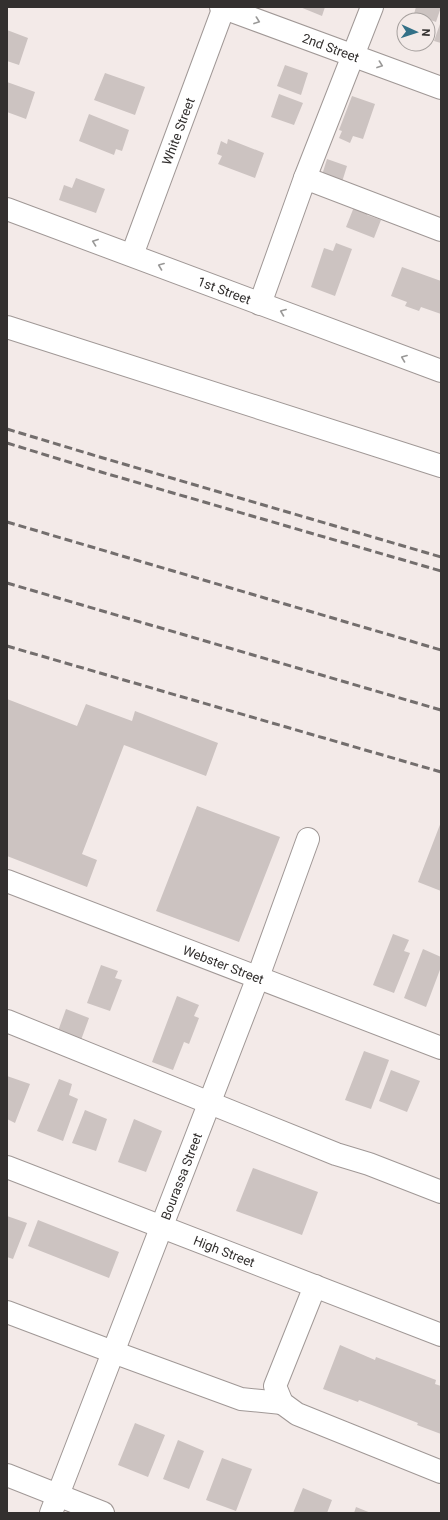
<svg xmlns="http://www.w3.org/2000/svg" width="448" height="1520" viewBox="0 0 448 1520" font-family="Roboto,sans-serif">
<style>
.building{fill:#ccc3c1}
.lines{fill:none;stroke-linecap:round;stroke-linejoin:round}
.minor-casing{stroke:#a09896;stroke-width:24}
.minor{stroke:#fff;stroke-width:22}
.rail{stroke:#736e6d;stroke-width:3;stroke-dasharray:8 4;stroke-linecap:butt}
.oneway{stroke:#999897}
.labels{text-anchor:middle;dominant-baseline:central;stroke-width:3.5;stroke-linejoin:round;paint-order:stroke}
.street-label{font-size:13px;fill:#33302f;stroke:#f3eae8}
</style>
<rect width="100%" height="100%" fill="#f3eae8"/>
<!-- building -->
<path class="building" d="M300,7H325L322,16Z
M416,7H441L436,22L414,14Z
M441,21V43L434,41Z
M7,30L28,38L19,65L7,61Z
M285,65L308,73L301,95L277,86Z
M105,73L145,87L135,115L94,100Z
M7,82L35,92L26,119L7,112Z
M279,94L303,103L294,125L271,117Z
M352,96L375,104L363,139L353,136L350,143L339,138L342,131L339,130Z
M89,114L129,130L122,151L116,149L114,155L79,141Z
M228,139L264,153L255,178L218,164L222,156L217,154L221,141L227,144Z
M327,159L347,166L342,182L322,175Z
M76,178L105,189L96,213L59,200L64,185L72,188Z
M354,207L367,212V215L381,220L374,238L346,227Z
M336,243L352,249L335,296L311,287L324,248L333,251Z
M402,267L441,281V314L421,307L419,311L405,306L407,302L391,296Z
M7,699L77,726L86,704L132,721L135,711L218,743L206,776L124,745L82,854L97,860L87,887L7,856Z
M197,806L280,837L239,942L156,911Z
M441,822V891L418,882Z
M393,934L409,940L404,951L410,953L394,993L373,985Z
M423,949L441,957V967L426,1007L404,998Z
M101,965L118,971L115,978L122,980L110,1011L87,1003Z
M177,996L199,1005L194,1016L199,1018L189,1044L184,1042L173,1070L152,1062Z
M66,1009L89,1018L81,1040L58,1031Z
M364,1051L389,1060L371,1109L345,1100Z
M391,1070L420,1081L407,1112L379,1101Z
M7,1076L30,1084L15,1123L7,1119Z
M59,1079L72,1084L69,1095L78,1099L63,1141L37,1131Z
M85,1110L107,1119L96,1151L72,1143Z
M134,1119L162,1131L146,1172L118,1162Z
M253,1168L318,1192L302,1235L236,1211Z
M7,1216L27,1223L13,1259L7,1257Z
M38,1220L119,1252L109,1278L28,1246Z
M340,1345L375,1360L376,1357L436,1380L435,1384L441,1386V1434L417,1425L418,1423L359,1400L358,1402L323,1389Z
M135,1423L165,1435L148,1477L118,1465Z
M178,1440L204,1451L189,1489L163,1479Z
M222,1458L252,1469L236,1511L206,1500Z
M303,1488L332,1500L327,1513H293Z
M356,1507L371,1513H354Z"/>
<g class="lines">
<defs>
<g id="minor">
<path id="s1" d="M221,7L441,88"/>
<path d="M305,178L372,7"/>
<path id="s2" d="M7,209L441,371"/>
<path id="s3" d="M132,255L224,7"/>
<path d="M260,304L305,178L441,230"/>
<path d="M7,327L441,466"/>
<path id="s4" d="M7,881L441,1048"/>
<path d="M7,1021L336,1154L369,1164L441,1192"/>
<path id="s5" d="M7,1167L441,1335"/>
<path d="M315,1286L275,1386L282,1403L297,1414L441,1472"/>
<path d="M7,1312L113,1352L241,1399L282,1403"/>
<path d="M7,1475L103,1513"/>
<path id="s6" d="M51,1513L258,977L308,839"/>
</g>
</defs>
<!-- minor casing -->
<use href="#minor" class="minor-casing"/>
<!-- minor -->
<use href="#minor" class="minor"/>
<!-- rail -->
<path class="rail" d="M7,429L103,458L441,557
M7,443L101,472L441,571
M7,522L441,650
M7,583L441,710
M7,646L441,772"/>
</g>
<!-- one-way arrows -->
<defs><path id="oneway-chevron" d="M-2-3.5L2.5 0L-2 3.5" fill="none" stroke-width="1.6" stroke-linecap="round" stroke-linejoin="round"/></defs>
<g class="oneway">
<use href="#oneway-chevron" transform="translate(257 21) rotate(20)"/>
<use href="#oneway-chevron" transform="translate(380 65) rotate(20)"/>
<use href="#oneway-chevron" transform="translate(95 242) rotate(-160)"/>
<use href="#oneway-chevron" transform="translate(161 266) rotate(-159)"/>
<use href="#oneway-chevron" transform="translate(283 312) rotate(-159)"/>
<use href="#oneway-chevron" transform="translate(404 358) rotate(-159)"/>
</g>
<g class="labels">
<!-- street labels -->
<g class="street-label">
<text stroke="none"><textPath href="#s1" startOffset="117">2nd Street</textPath></text>
<text stroke="none"><textPath href="#s3" startOffset="132">White Street</textPath></text>
<text stroke="none"><textPath href="#s2" startOffset="232">1st Street</textPath></text>
<text stroke="none"><textPath href="#s4" startOffset="232">Webster Street</textPath></text>
<text stroke="none"><textPath href="#s6" startOffset="361">Bourassa Street</textPath></text>
<text stroke="none"><textPath href="#s5" startOffset="233">High Street</textPath></text>
</g>
</g>
<!-- border -->
<rect width="448" height="1520" fill="none" stroke="#33302f" stroke-width="16"/>
<!-- north arrow -->
<g transform="translate(416 32) rotate(93)"><circle r="19" fill="#f3eae8" stroke="#a6a09e"/>
<path d="M0-3L7 15L0 10L-7 15Z" fill="#337087"/>
<text y="-6" font-size="11" font-weight="bold" text-anchor="middle" fill="#33302f">N</text>
</g>
</svg>
